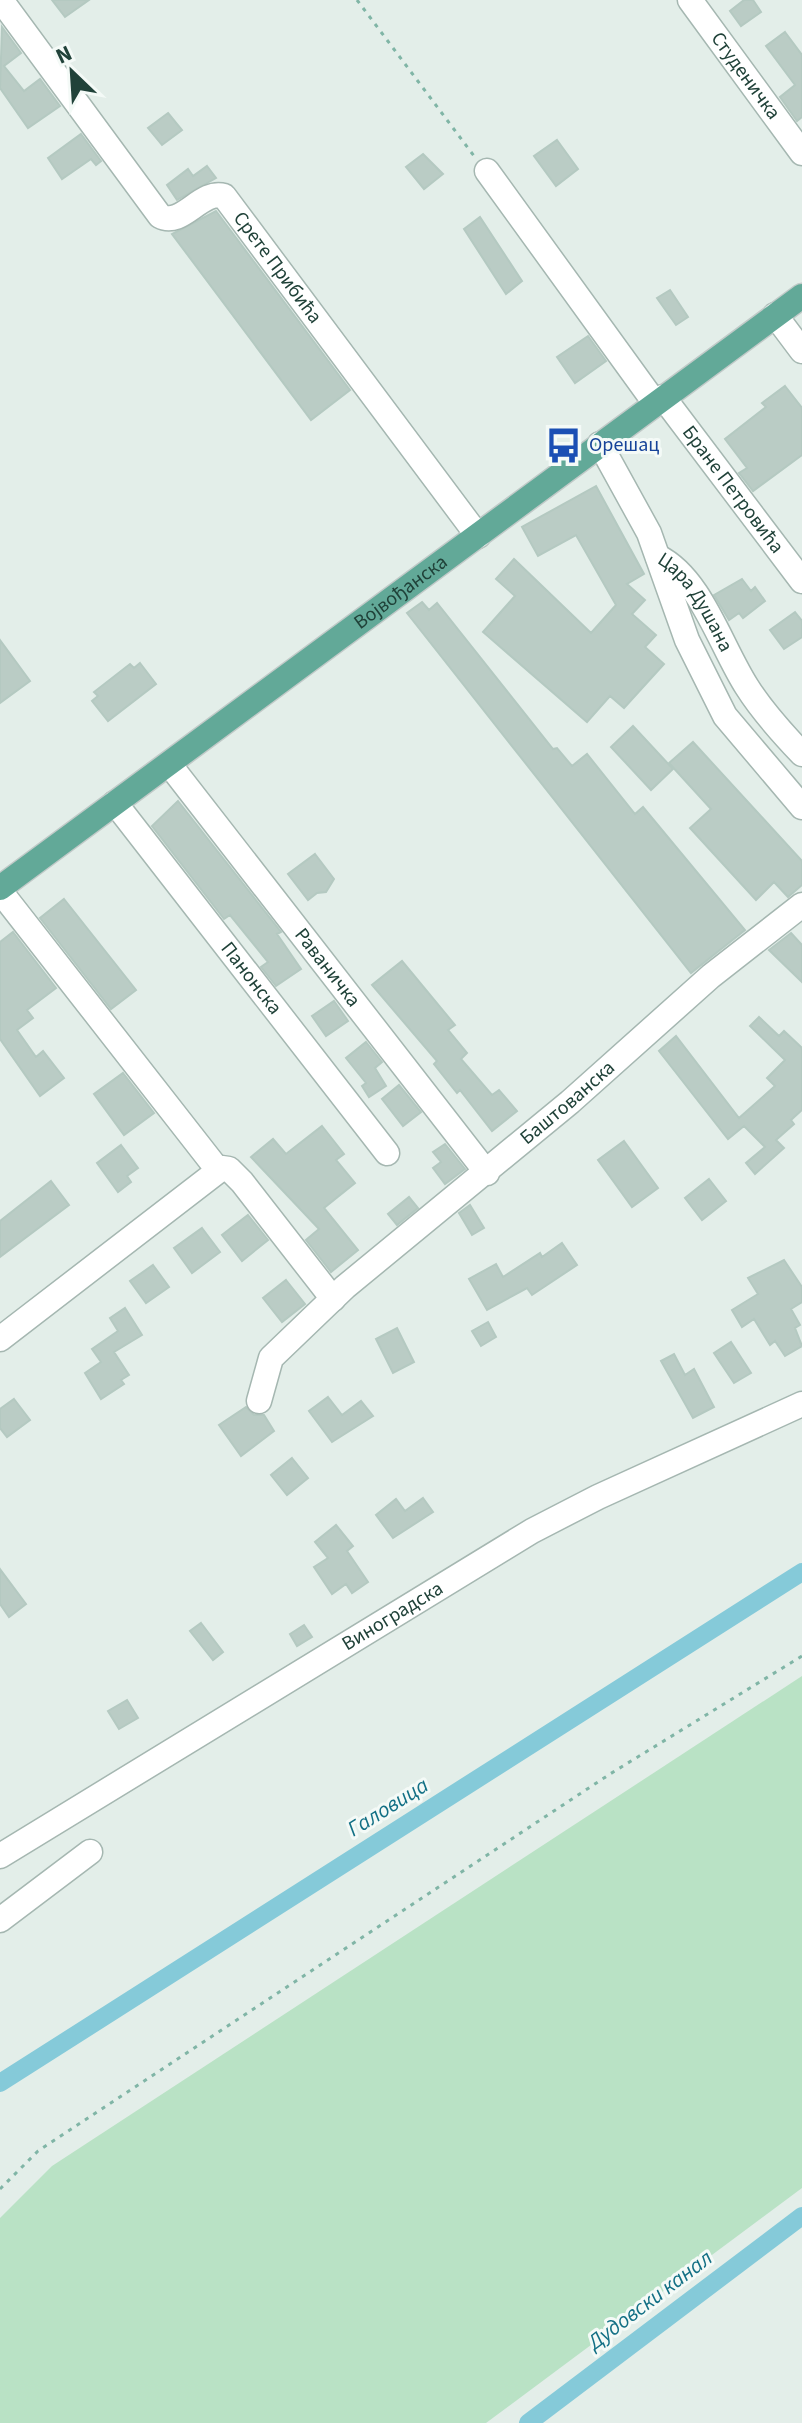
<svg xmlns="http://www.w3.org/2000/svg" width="802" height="2423" viewBox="0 0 802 2423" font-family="'Source Sans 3',sans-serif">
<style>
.green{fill:#b9e2c5}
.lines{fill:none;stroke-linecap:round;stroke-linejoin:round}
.canal{stroke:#85cad9;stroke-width:18}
.building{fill:#baccc5;stroke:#b4c9c1;stroke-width:2}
.minor-casing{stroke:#a5b7b1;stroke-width:27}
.major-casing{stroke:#c1cac8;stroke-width:27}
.path{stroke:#80b5a6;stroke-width:3;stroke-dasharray:4 6;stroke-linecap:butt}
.minor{stroke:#fff;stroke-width:24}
.major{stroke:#62a998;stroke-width:24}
.labels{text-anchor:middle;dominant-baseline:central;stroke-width:6;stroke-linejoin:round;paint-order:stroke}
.street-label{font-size:20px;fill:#204239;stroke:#f4faf7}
.transit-label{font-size:20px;fill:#164399;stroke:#f4faf7;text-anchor:start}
.water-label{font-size:22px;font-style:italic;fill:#137085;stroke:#f4faf7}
</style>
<rect width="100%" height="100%" fill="#e3eee9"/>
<!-- green -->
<path class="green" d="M802,1676V2188L486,2423H0V2218L52,2166Z"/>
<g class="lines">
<!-- canal -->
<path class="canal" d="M0,2083L802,1572
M528,2423L802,2216"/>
</g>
<!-- building -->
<path class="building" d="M52,0H89L65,17Z
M744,0H753L761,12L741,26L730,11Z
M2,27L21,53L4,66L24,91L40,79L60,106L28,128L0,88Z
M785,32L802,55V117L797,121L780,97L795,85L766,46Z
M168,113L182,130L162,145L148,128Z
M81,134L101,161L96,165L91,159L62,179L48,158Z
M557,140L578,169L556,186L534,156Z
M423,154L443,174L424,189L406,167Z
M207,166L216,178L177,200L167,185L188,169L193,176Z
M216,211L350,390L311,420L172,234Z
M480,217L522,281L506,294L464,229Z
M670,290L688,317L676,325L657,298Z
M588,336L606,361L575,383L557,357Z
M785,386L802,408V455L753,491L739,473L747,468L725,439L766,407L762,403Z
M596,486L644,574L627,584L645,600L632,614L656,635L645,647L664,664L624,708L610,696L587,722L483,632L515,596L496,579L514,559L591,633L616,605L576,535L538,556L522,527Z
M742,579L751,591L755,587L765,601L743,618L739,613L729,620L714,595Z
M422,602L429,610L437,603L553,749L557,748L572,766L587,754L635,814L643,807L745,930L691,973L407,613Z
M795,612L802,621V637L784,649L770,630Z
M0,640L30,681L0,703Z
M140,663L156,684L108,721L92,701L98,696L94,692L130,664L134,668Z
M633,726L673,769L651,790L611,747Z
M693,742L802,861V885L788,897L774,882L756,900L690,828L711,809L669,763Z
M178,801L281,932L277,934L301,969L276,986L261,967L268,962L230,915L224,919L152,826Z
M315,854L334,879L326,892L317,893L308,900L288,874Z
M64,899L136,990L111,1009L40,918Z
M13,932L56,988L27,1010L33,1018L17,1030L36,1057L43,1051L64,1078L40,1096L0,1039V942Z
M791,933L802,945V982L769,950Z
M402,961L455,1025L448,1030L467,1053L461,1059L492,1095L499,1090L517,1111L492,1131L460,1090L457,1093L434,1064L437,1061L372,985Z
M334,1001L348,1021L326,1036L312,1016Z
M759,1017L779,1036L784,1031L802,1048V1110L791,1120L794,1124L776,1140L784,1148L755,1174L746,1163L765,1147L744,1126L728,1139L659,1051L676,1036L739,1118L775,1086L767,1078L785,1060L750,1026Z
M366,1042L382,1062L375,1068L386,1086L369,1097L362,1086L366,1083L346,1058Z
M123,1073L154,1113L124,1135L94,1094Z
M399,1085L421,1112L403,1126L382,1099Z
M322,1126L344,1154L336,1160L355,1183L324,1208L358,1250L331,1272L306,1240L319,1229L251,1157L273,1139L286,1154Z
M624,1141L658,1188L632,1207L598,1160Z
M445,1144L465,1169L445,1184L433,1168L441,1162L433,1152Z
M121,1145L138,1168L127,1176L131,1182L118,1192L97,1163Z
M709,1179L726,1201L702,1220L685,1198Z
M51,1181L69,1205L0,1257V1221Z
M409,1197L418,1208L397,1225L388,1214Z
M470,1205L484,1228L472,1235L459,1213Z
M248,1215L268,1240L242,1261L222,1235Z
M202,1228L220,1252L192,1273L174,1248Z
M562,1243L577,1265L532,1295L527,1288L487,1310L469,1279L496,1264L503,1277L540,1253L542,1257Z
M784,1260L802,1287V1302L791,1309L800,1325L795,1328L802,1346L785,1356L775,1341L770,1345L754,1319L742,1327L732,1310L758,1294L748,1278Z
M153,1265L169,1287L146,1303L130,1281Z
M286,1280L305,1304L282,1322L263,1298Z
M125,1308L142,1335L114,1352L129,1375L121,1380L124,1384L101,1399L85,1373L101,1362L92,1349L118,1331L110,1318Z
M488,1322L496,1337L481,1346L472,1331Z
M397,1328L414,1362L393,1373L376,1339Z
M731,1342L751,1373L734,1383L714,1353Z
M674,1354L685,1375L694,1369L714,1407L693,1418L661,1361Z
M328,1397L342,1415L361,1401L373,1416L332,1442L309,1411Z
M14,1399L30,1420L7,1437L0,1428V1409Z
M246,1407L254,1415H264L274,1431L241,1456L219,1425Z
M292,1458L308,1478L287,1495L271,1475Z
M423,1498L433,1512L393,1538L376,1515L396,1499L405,1511Z
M336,1525L353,1546L347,1551L368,1582L352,1593L346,1584L332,1594L314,1567L328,1558L315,1542Z
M0,1569L26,1604L9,1617L0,1604Z
M201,1623L223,1652L213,1660L190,1631Z
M304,1625L312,1637L297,1646L290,1634Z
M127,1700L138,1718L119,1729L108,1711Z"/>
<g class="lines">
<defs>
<g id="minor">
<path id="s1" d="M1,0L160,216C182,228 201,189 224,196L478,536"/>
<path id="s2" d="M690,0L802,153"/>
<path d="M487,171L655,403"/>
<path d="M775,315L802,351"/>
<path id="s3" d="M663,397L802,581"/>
<path d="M600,444L649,533L687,640L725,716L802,807"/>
<path id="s4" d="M658,557C701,578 721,647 747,687C762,711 782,733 802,754"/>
<path id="s5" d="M169,764L487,1173"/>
<path id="s6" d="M115,803L387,1153"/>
<path d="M0,891L218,1170"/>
<path d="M0,1339L222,1168L229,1169L242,1182L333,1299"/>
<path id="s7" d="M259,1401L271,1358L345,1287L570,1102L711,976L802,905"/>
<path id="s8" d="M0,1856L532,1531L598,1497L802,1404"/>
<path d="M0,1920L90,1852"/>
</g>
<g id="major">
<path id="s9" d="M0,888L802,296"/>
</g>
</defs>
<!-- minor casing -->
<use href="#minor" class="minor-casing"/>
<!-- major casing -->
<use href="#major" class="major-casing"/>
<!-- path -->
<path class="path" d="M357,0L474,156
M0,2189L38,2151L610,1774L802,1656"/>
<!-- minor -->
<use href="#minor" class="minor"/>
<!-- major -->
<use href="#major" class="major"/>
</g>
<!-- icons -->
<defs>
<symbol id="bus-bare" viewBox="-9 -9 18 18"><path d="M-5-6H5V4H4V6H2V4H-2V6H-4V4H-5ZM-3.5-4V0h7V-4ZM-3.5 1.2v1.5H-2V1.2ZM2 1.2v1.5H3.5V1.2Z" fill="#1a4fb4" stroke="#f4faf7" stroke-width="2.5" paint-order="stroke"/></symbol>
</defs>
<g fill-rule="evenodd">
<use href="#bus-bare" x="538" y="420" width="51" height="51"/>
</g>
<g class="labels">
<!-- street labels -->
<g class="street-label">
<text stroke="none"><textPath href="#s2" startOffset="94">Студеничка</textPath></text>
<text stroke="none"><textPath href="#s1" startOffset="428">Срете Прибића</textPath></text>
<text stroke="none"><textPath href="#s3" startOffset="116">Бране Петровића</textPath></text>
<text stroke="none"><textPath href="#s9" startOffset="498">Војвођанска</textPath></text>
<text stroke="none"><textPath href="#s4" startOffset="60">Цара Душана</textPath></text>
<text stroke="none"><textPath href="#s5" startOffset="258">Раваничка</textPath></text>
<text stroke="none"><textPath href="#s6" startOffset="222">Панонска</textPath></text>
<text stroke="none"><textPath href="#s7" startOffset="436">Баштованска</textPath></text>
<text stroke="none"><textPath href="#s8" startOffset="460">Виноградска</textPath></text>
</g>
<!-- transit labels -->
<g class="transit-label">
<text x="589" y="445">Орешац</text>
</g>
<!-- water labels -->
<g class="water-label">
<text transform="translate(388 1807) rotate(-32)">Галовица</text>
<text transform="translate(650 2300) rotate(-37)">Дудовски канал</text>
</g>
</g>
<!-- north arrow -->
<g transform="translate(72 72) rotate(335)" stroke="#f4faf7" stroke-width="6" paint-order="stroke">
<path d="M0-6L14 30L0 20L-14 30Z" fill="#204239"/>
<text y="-12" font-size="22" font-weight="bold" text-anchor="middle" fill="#204239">N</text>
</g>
</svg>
